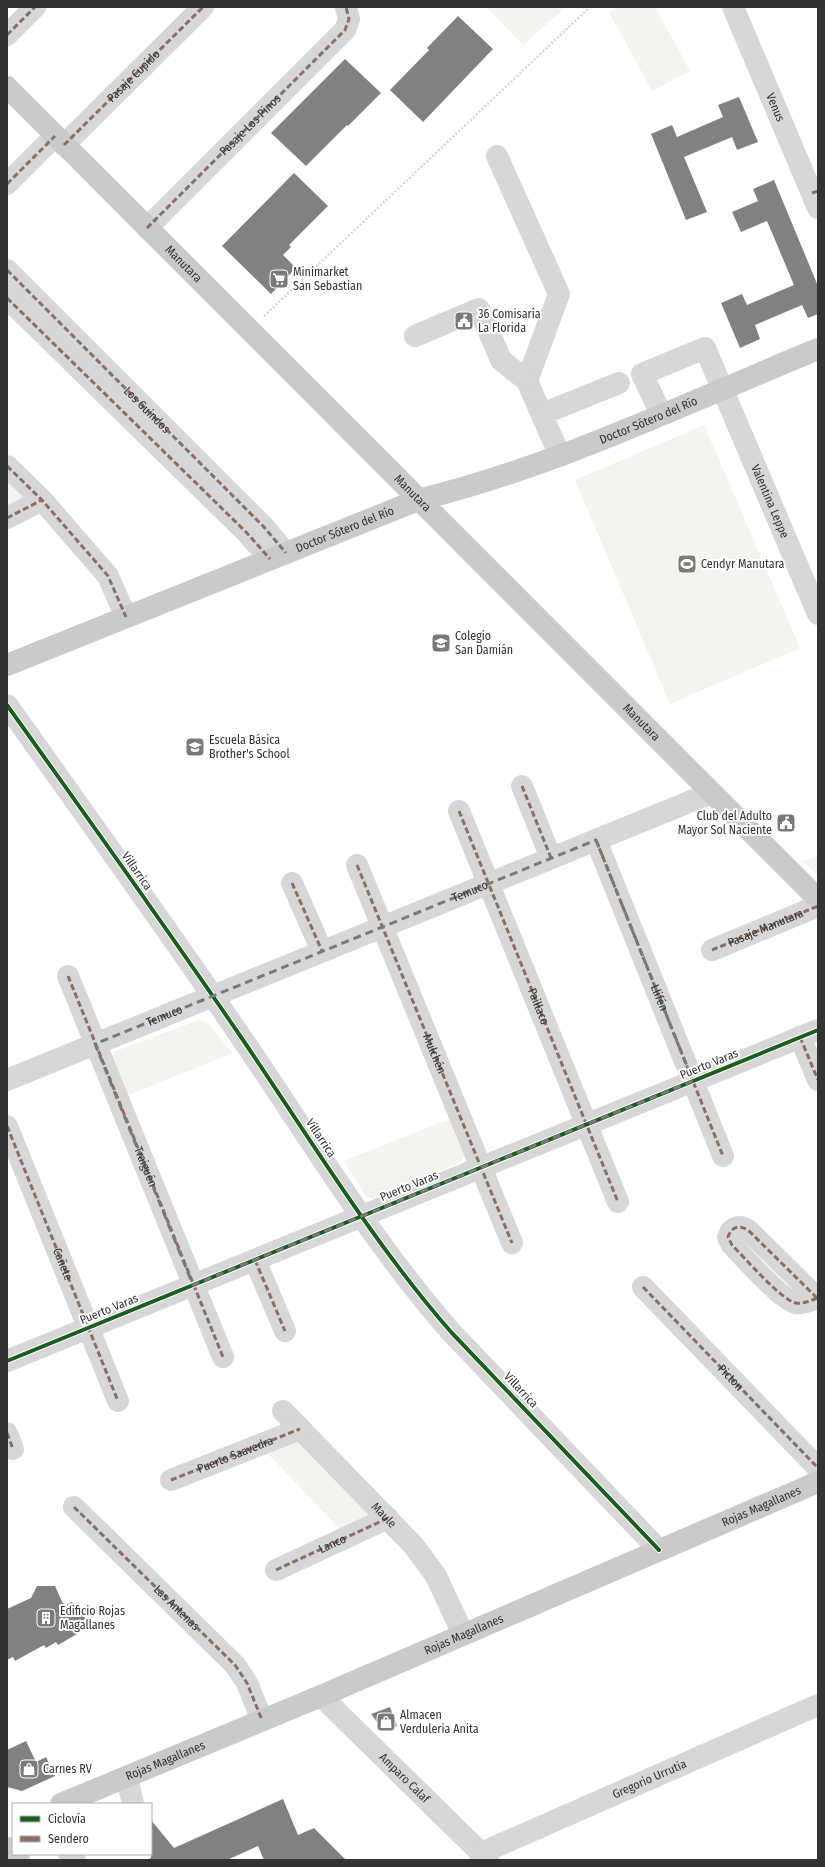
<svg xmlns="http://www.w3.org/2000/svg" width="825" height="1867" viewBox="0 0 825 1867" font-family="'Fira Sans Condensed',sans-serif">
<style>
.green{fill:#f1f5ed}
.building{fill:#818181}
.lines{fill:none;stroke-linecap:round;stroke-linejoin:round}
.path{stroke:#d6d6d6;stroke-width:2.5;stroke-dasharray:2 2;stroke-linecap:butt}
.minor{stroke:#d7d7d7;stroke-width:22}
.major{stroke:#cacaca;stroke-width:22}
.quiet{stroke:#8d6e63;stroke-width:3;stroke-dasharray:6 3;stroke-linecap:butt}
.cycleway-casing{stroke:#fff;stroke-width:6}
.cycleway{stroke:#1b5e20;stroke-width:4}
.marked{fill:none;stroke:#7a7a7a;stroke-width:3;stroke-dasharray:8 5;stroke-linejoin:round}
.labels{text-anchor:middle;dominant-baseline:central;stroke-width:4;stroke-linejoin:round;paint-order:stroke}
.street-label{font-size:12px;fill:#333;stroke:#fff}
.poi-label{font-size:12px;fill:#333;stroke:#fff;text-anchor:start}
</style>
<rect width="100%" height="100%" fill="#fff"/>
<!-- green -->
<path class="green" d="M486,7H566L523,45Z
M619,7H655L690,71L652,91L609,12Z
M704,425L800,648L670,704L575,480Z
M7,480L23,496L20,504L7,509Z
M818,855V876L803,861Z
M199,1020L209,1024L232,1053L126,1096L110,1058L116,1051Z
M450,1119L465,1155L459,1163L373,1199L366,1196L344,1161Z
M296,1436L373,1515L341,1530L265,1451Z"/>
<!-- building -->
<path class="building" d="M458,16L493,49L423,122L390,90L429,50L427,48Z
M345,59L381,93L348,126L347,125L306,166L271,133Z
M739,97L758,142L737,150L732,137L684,157L707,212L686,220L651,134L672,125L677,137L723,117L718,105Z
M294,173L328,206L289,245L291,247L283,255L296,268L271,294L222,246Z
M774,180L818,286V314L808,318L802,305L755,325L760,339L740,348L721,303L742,294L747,305L794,285L767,221L741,232L732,212L758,201L753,189Z
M37,1586H55L64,1606L71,1602L81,1606L88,1627L76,1632L77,1634L58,1645L56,1642L46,1648L44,1645L15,1661L13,1657L7,1660V1609L31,1598Z
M390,1707L397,1726L383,1730L371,1714Z
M26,1741L36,1762L46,1757L55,1776L22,1791L7,1787V1750Z
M283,1799L298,1835L314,1828L346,1860H264L258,1846L227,1860H147L151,1858V1820L174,1848Z"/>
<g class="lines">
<!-- path -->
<path class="path" d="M264,316L590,7"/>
<!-- minor -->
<g class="minor">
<path id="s1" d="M733,7L818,208"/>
<path d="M7,35L35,7"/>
<path d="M64,145L203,7"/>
<path d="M497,156L559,294L527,381L560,456"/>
<path d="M7,184L55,136"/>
<path id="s2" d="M147,228L345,30L349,19L346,7"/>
<path d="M7,270L263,526L286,553"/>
<path d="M7,298L246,532L270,559"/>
<path d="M415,336L479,309L501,360L527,381"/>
<path d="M542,414L619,383"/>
<path id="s3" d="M661,414L642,374L705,348L818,614"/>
<path d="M7,466L42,500L108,576L126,617"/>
<path d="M7,518L42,500"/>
<path d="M7,705C86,816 166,927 243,1040C309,1137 373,1243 451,1332L659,1550"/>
<path d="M522,786L551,858"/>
<path id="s4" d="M459,811L618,1202"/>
<path d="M596,840L723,1156"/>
<path d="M357,865L512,1243"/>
<path d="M292,883L322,951"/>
<path id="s5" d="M712,950L818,906"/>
<path id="s6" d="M68,976L223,1357"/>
<path d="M800,1037L818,1080"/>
<path id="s7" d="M7,1080L711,793"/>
<path id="s8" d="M7,1126L118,1401"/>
<path d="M255,1260L285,1331"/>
<path d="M643,1287L818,1468"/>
<path d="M817,1298L748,1230C739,1225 732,1226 728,1237L732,1245C744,1257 782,1301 796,1303C803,1304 810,1301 817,1298H818"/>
<path d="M7,1361L818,1030"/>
<path id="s9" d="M283,1411L414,1546L436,1576L463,1634"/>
<path d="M7,1433L13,1449"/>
<path id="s10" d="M171,1480L300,1429"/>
<path id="s11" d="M74,1507L235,1665L247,1683L262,1720"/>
<path id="s12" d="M276,1570L388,1518"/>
<path id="s13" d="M321,1696L488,1860"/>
<path d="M127,1777L133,1804"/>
<path id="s14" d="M481,1853L818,1705"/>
<path d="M69,1854L75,1860"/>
</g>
<!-- major -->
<g class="major">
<path id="s15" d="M7,87L818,899"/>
<path id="s16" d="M7,665L418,500C557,466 686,403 818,349"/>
<path id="s17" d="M61,1804L321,1696L818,1482"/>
<path d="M7,1848L19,1860"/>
</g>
<!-- quiet -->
<g class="quiet">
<path d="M7,35L35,7"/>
<path id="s18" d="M64,145L203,7"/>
<path d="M7,184L55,136"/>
<path d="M812,193L818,191"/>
<path d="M147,228L345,30L349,19L346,7"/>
<path id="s19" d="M7,270L263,526L286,553"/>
<path d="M7,298L246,532L270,559"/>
<path d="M7,466L42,500L108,576L126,617"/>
<path d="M7,518L42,500"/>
<path d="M522,786L551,858"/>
<path d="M459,811L618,1202"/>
<path id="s20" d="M596,840L723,1156"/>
<path id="s21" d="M357,865L512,1243"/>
<path d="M292,883L322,951"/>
<path d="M712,950L818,906"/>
<path d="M68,976L223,1357"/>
<path d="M800,1037L818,1080"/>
<path d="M7,1126L118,1401"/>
<path d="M255,1260L285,1331"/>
<path id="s22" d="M643,1287L818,1468"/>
<path d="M817,1298L748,1230C739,1225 732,1226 728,1237L732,1245C744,1257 782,1301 796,1303C803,1304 810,1301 817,1298H818"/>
<path d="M7,1433L13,1449"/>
<path d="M171,1480L300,1429"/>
<path d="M74,1507L235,1665L247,1683L262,1720"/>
<path d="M276,1570L388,1518"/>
</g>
<defs>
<path id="cycleway" d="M7,705C86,816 166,927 243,1040C309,1137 373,1243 451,1332L659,1550
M7,1361L818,1030"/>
</defs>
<!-- cycleway casing -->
<use href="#cycleway" class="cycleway-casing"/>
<!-- cycleway -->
<use href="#cycleway" class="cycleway"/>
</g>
<!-- marked area -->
<path class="marked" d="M596,840L693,1081L193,1285L95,1044Z"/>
<!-- icons -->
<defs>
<symbol id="supermarket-square" viewBox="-11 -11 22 22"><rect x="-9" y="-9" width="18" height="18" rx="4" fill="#7a7a7a" stroke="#fff"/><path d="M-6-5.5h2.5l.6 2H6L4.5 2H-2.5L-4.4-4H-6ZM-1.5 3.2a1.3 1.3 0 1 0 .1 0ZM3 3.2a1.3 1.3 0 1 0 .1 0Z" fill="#fff"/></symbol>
<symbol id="civic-square" viewBox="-11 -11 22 22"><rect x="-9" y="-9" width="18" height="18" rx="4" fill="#7a7a7a" stroke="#fff"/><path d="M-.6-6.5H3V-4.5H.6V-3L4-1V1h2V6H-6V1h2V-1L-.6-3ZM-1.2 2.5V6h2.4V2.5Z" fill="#fff"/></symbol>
<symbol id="stadium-square" viewBox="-11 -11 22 22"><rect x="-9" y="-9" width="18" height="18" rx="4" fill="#7a7a7a" stroke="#fff"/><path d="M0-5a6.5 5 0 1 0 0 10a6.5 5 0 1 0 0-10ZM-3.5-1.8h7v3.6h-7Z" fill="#fff"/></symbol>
<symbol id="school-square" viewBox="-11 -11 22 22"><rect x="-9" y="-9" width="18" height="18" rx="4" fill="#7a7a7a" stroke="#fff"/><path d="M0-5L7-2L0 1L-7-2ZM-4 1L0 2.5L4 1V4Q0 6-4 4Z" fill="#fff"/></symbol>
<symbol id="building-square" viewBox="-11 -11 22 22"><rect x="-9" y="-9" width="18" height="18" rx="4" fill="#7a7a7a" stroke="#fff"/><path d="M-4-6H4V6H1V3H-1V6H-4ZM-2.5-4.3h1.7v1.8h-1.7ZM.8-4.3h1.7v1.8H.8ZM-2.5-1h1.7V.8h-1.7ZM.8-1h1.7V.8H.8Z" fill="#fff"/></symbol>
<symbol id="shop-square" viewBox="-11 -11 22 22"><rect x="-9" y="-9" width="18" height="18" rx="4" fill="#7a7a7a" stroke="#fff"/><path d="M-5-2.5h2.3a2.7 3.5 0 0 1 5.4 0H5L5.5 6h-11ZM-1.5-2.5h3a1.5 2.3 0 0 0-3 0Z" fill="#fff"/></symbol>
</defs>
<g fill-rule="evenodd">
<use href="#supermarket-square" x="268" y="268" width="22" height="22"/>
<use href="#civic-square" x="453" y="310" width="22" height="22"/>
<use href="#stadium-square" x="676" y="553" width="22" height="22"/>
<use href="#school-square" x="430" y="632" width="22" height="22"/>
<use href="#school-square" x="184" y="736" width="22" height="22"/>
<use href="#civic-square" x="775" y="812" width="22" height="22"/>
<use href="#building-square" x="35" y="1607" width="22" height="22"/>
<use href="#shop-square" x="375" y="1711" width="22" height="22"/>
<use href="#shop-square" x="18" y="1758" width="22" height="22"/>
</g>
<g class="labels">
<!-- street labels -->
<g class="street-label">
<text stroke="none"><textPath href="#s18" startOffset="98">Pasaje Cupido</textPath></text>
<text stroke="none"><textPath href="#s1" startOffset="109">Venus</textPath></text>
<text stroke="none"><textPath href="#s2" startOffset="146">Pasaje Los Pinos</textPath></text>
<text stroke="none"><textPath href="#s15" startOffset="250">Manutara</textPath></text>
<text stroke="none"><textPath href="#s19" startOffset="198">Los Guindos</textPath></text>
<text stroke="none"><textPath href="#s16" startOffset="687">Doctor Sótero del Río</textPath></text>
<text stroke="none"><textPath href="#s15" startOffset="574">Manutara</textPath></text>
<text stroke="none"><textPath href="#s3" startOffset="279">Valentina Leppe</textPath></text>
<text stroke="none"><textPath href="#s16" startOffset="364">Doctor Sótero del Río</textPath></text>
<text stroke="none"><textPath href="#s15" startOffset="898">Manutara</textPath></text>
<text transform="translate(137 871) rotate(55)">Villarrica</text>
<text stroke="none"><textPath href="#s7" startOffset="500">Temuco</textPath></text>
<text stroke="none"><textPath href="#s5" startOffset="58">Pasaje Manutara</textPath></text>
<text stroke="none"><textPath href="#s20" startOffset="170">Llifén</textPath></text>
<text stroke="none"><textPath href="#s4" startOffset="211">Paillaco</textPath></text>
<text stroke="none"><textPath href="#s7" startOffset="170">Temuco</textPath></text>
<text stroke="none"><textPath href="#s21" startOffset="204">Mulchén</textPath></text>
<text transform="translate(709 1064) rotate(-22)">Puerto Varas</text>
<text transform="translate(321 1138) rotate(56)">Villarrica</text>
<text stroke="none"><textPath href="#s6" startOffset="206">Traiguén</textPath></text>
<text transform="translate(409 1186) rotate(-22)">Puerto Varas</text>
<text stroke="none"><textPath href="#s8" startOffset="149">Cañete</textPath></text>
<text transform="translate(109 1309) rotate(-22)">Puerto Varas</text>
<text stroke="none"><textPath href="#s22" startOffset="126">Picton</textPath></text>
<text transform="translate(521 1390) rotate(47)">Villarrica</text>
<text stroke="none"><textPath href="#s10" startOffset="69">Puerto Saavedra</textPath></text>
<text stroke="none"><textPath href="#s17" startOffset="761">Rojas Magallanes</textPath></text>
<text stroke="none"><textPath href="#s9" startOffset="145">Maule</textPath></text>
<text stroke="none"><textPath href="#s12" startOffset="62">Lanco</textPath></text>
<text stroke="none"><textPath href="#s11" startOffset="144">Las Antenas</textPath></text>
<text stroke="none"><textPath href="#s17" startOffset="437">Rojas Magallanes</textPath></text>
<text stroke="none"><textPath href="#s17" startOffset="113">Rojas Magallanes</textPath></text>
<text stroke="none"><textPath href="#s13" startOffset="117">Amparo Calaf</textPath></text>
<text stroke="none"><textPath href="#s14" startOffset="184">Gregorio Urrutia</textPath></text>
</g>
<!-- poi labels -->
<g class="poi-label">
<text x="293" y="272">Minimarket<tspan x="293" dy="14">San Sebastian</tspan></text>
<text x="478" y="314">36 Comisaría<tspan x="478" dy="14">La Florida</tspan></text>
<text x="701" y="564">Cendyr Manutara</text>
<text x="455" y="636">Colegio<tspan x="455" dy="14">San Damián</tspan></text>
<text x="209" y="740">Escuela Básica<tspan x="209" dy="14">Brother's School</tspan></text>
<text x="772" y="816" text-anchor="end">Club del Adulto<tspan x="772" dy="14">Mayor Sol Naciente</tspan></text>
<text x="60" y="1611">Edificio Rojas<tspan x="60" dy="14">Magallanes</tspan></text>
<text x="400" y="1715">Almacen<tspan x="400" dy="14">Verduleria Anita</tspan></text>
<text x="43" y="1769">Carnes RV</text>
</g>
</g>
<!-- border -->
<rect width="825" height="1867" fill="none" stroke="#333333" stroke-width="16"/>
<!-- legend -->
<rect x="12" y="1803" width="140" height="52" fill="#ffffff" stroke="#adadad"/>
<rect x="20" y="1816" width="20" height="6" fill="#1b5e20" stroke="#adadad"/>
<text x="48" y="1823" font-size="12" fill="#333333">Ciclovía</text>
<rect x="20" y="1836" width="20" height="6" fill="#8d6e63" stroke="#adadad"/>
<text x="48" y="1843" font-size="12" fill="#333333">Sendero</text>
</svg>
